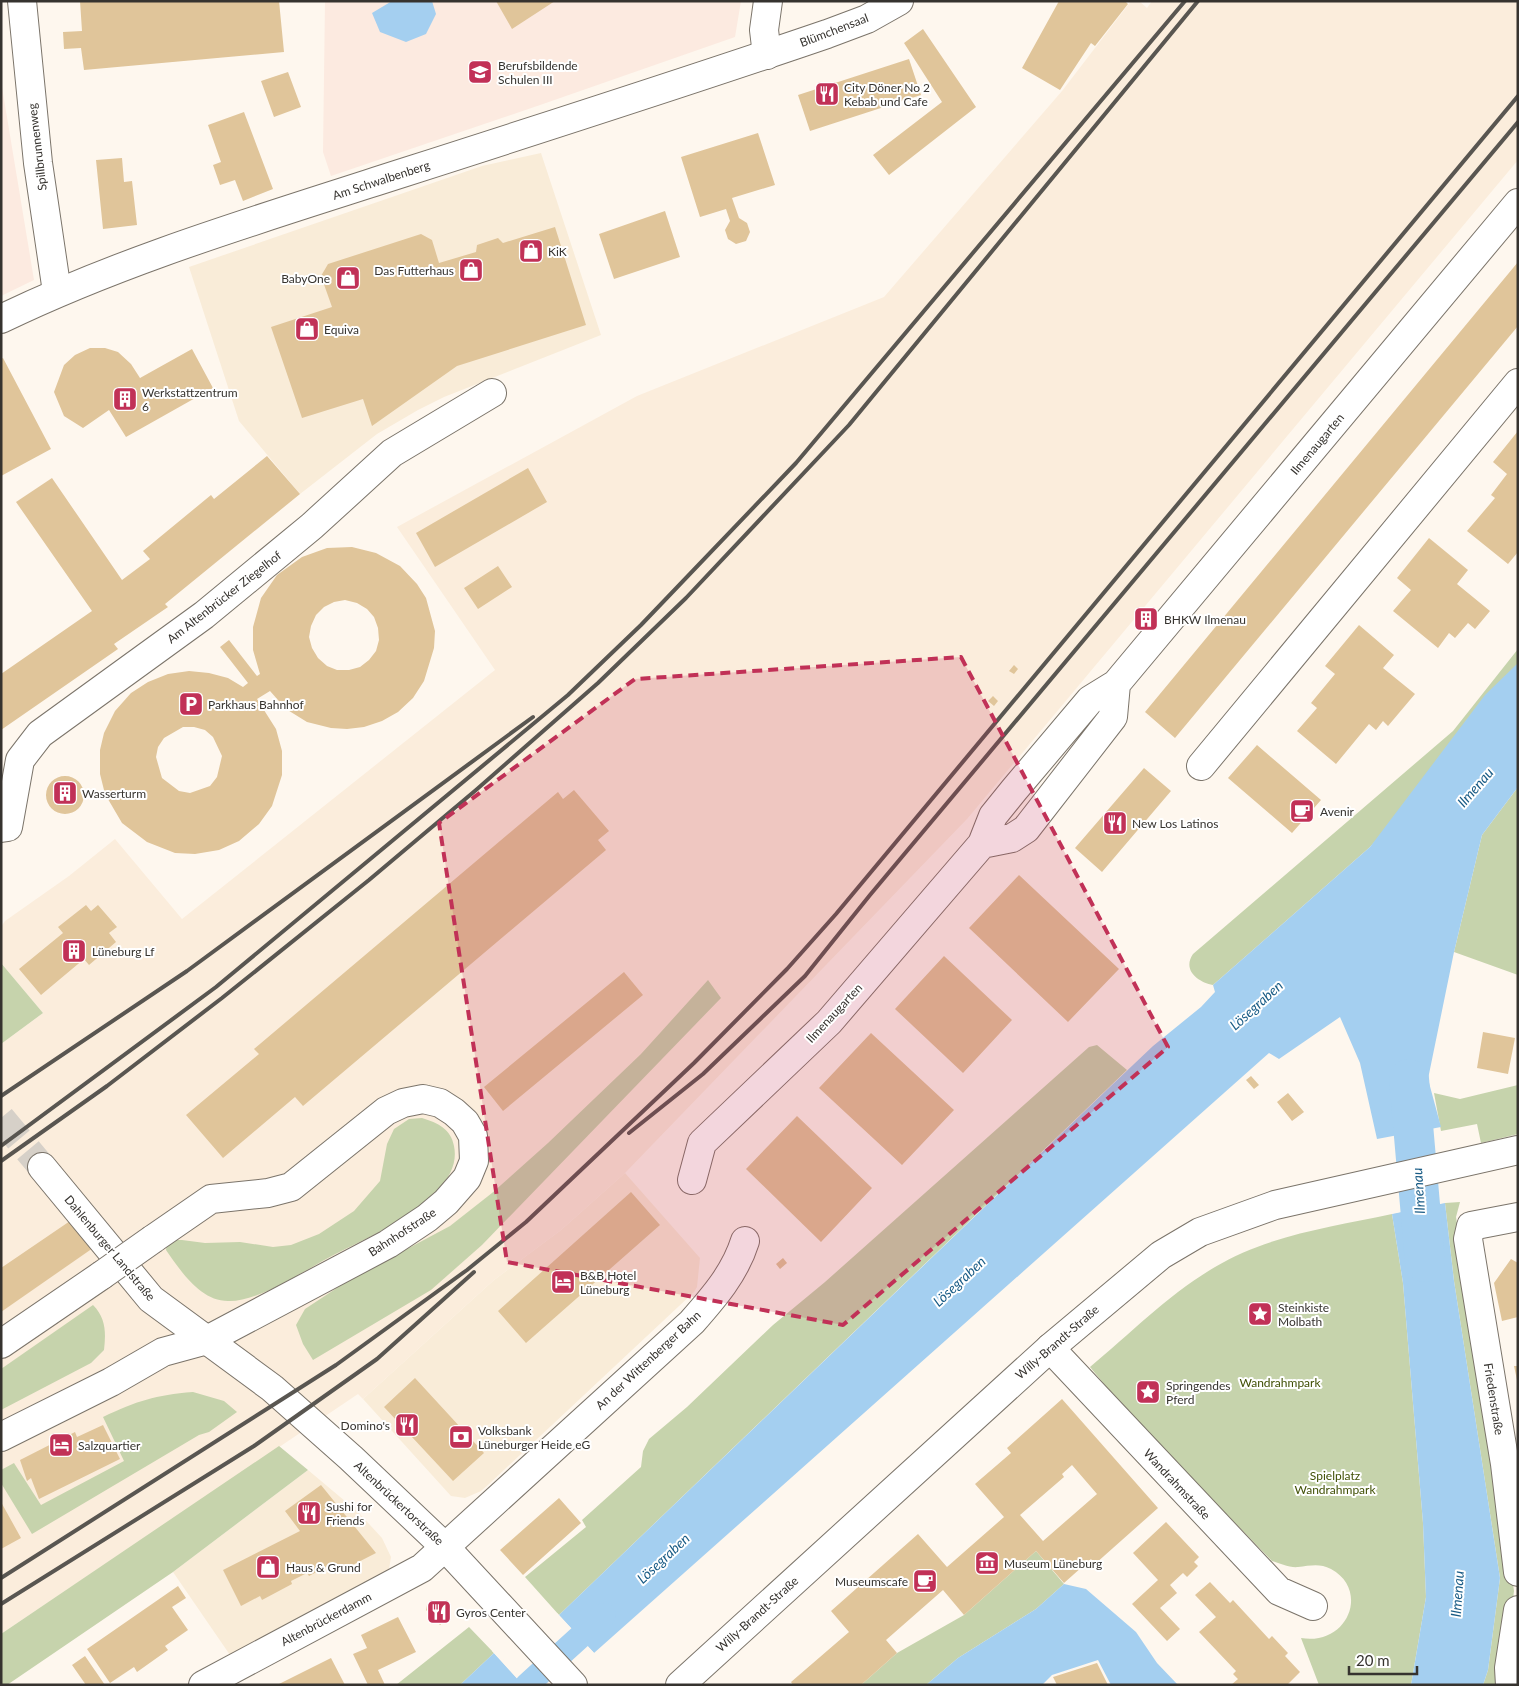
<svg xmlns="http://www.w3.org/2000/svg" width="1519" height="1686" viewBox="0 0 1519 1686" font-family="Lato,sans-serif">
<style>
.commercial{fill:#f9ecd8}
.built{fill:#fbeddc}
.education{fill:#fceae0}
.green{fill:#c6d3ac}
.water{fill:#a4cff0}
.pier{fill:#fef7ee}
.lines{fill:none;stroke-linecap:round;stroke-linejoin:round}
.canal{stroke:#a4cff0;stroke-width:24}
.river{stroke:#a4cff0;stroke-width:40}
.building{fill:#e0c59a;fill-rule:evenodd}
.secondary-tunnel{stroke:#d6d0c8;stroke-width:28;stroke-dasharray:28 14;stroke-linecap:butt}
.minor-casing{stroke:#7b746a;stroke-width:30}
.tertiary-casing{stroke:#7b746a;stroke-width:30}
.secondary-casing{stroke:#7b746a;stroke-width:30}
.minor{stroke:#fff;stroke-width:28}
.tertiary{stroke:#fff;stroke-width:28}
.secondary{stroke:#fff;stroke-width:28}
.rail{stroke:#595651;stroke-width:4}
.minor-bridge-casing{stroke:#7b746a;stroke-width:30;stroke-linecap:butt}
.minor-bridge{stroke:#fff;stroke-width:28}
.marked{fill:#c13157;fill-opacity:0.2;stroke:#c13157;stroke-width:4;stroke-dasharray:10 6;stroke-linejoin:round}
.labels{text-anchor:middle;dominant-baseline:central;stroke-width:4;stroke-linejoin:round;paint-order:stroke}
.street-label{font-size:12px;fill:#36332f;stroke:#fff}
.poi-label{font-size:12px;fill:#36332f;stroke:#fff;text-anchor:start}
.park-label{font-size:12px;fill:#415006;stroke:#fff}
.water-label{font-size:14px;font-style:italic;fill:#185b85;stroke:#fff}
</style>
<rect width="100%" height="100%" fill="#fef7ee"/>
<!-- commercial -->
<path class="commercial" d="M541,153L601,335L444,397L418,410L377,434L300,494L239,421L189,267L482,166Z
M625,1173L700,1258L697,1287L694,1292L489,1484L481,1491L465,1498L451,1496L363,1399L494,1280L561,1230Z
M308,1470L358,1512L382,1538L391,1557L389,1569L230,1655L173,1572Z"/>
<!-- built -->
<path class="built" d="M1131,1H1139L1147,8L1152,1H1518V160L967,819L625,1173L561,1230L494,1280L363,1399L358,1394L1,1634V1044L43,1013L1,963V927L5,921L69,876L115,839L182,919L495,670L397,527L637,396L884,297L1062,91Z"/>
<!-- education -->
<path class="education" d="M325,1H741L735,37L543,104L331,176L323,152Z
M1,81L34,280L1,296Z"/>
<!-- green -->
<path class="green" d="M1518,649V682L1370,847L1213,985C1198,982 1182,970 1193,954L1453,731Z
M1518,787V975L1454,952L1482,835Z
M1,963L43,1013L1,1044Z
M708,980L721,998L482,1245L431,1290L313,1360L303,1344L296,1325L305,1309L349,1280L450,1226L492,1193L548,1143L641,1054Z
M1097,1045L1127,1070L559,1615L525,1577L586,1527L582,1520L641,1467L643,1451L649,1439L687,1407L773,1325L825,1282L1089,1047Z
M1518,1085V1134L1481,1143L1477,1124L1441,1131L1434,1093L1460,1099Z
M422,1118C438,1123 451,1129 454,1146C465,1198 365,1238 328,1258C302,1272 258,1302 228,1301C200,1301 180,1270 166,1250L167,1244L176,1240H182L205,1243L240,1242L273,1247L291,1245L319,1234L354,1211L380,1181L387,1144L394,1129L409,1119Z
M1460,1202L1456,1217L1497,1465L1514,1591L1502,1685H1483L1488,1670L1500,1578L1454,1281L1445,1203Z
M1392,1214L1403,1283L1423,1523L1426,1597L1411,1685H1319L1301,1638C1348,1646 1370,1590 1331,1569C1319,1563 1310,1566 1298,1567C1290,1568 1279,1563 1272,1561L1129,1414L1090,1367C1131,1333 1169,1294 1215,1267C1268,1235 1332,1227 1392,1214Z
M93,1305C106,1318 106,1333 104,1350L91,1363L1,1410V1369Z
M193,1392L224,1401L237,1412L209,1432L199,1435L32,1534L1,1483V1470L14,1463L41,1505L124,1461L103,1417C137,1401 155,1395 193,1392Z
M279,1446L308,1470L173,1572L7,1685H1V1634Z
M1036,1551L1064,1584L1036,1609L958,1658L926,1685H861L897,1653L964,1615Z
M469,1627L494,1653L460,1685H396Z"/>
<!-- water -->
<path class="water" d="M392,1H432L436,14L426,34L406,42L380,32L372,13Z
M1518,663V787L1482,835L1454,952L1428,1079L1441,1127L1377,1139L1360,1063L1340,1017L1279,1059L1269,1053L594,1653L559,1615L1114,1083L1153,1046L1201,1007L1215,992L1213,985L1370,847L1485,695Z
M1445,1203L1454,1281L1500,1578L1488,1670L1483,1685H1411L1426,1597L1423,1523L1403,1283L1392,1214Z
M1064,1584L1086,1589L1136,1632L1157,1663L1178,1685H1111L1098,1660L1052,1675L1042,1685H926L958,1658L1036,1609Z
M494,1653L523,1685H460Z"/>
<!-- pier -->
<path class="pier" d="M1444,1201L1447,1202L1390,1214L1392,1211Z
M557,1613L596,1655L592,1654L557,1616Z
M492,1651H496L526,1685H523Z"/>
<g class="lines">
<!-- canal -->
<path class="canal" d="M527,1685L604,1615"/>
<!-- river -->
<path class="river" d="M1409,1079L1425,1262"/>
</g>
<!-- building -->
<path class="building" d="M80,1H279L284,52L84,70L81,48L64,49L63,32L82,31Z
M496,1H555L512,29Z
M1059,1H1125L1128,4L1095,46L1091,43L1060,90L1022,68Z
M923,29L976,107L889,175L873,155L942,102L904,43Z
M909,59L921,95L810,131L798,95Z
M288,72L301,107L274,117L261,81Z
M244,112L273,189L243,201L235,180L220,185L213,165L221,162L208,125Z
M758,133L775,185L732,198L739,218L747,223L750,232L746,241L736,244L728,239L725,230L730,221L726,209L700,217L681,157Z
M122,158L124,182L132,181L137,225L103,229L96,160Z
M665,211L680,257L614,279L599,234Z
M555,227L586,325L457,366L372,426L363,399L302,418L271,327L332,307L321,276L328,264L421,234L432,240L439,263L476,252L477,245L498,238L503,243Z
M1518,262V326L1175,738L1145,712Z
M90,348H105L118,352L131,364L140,378L192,349L213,388L126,437L109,410L83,428L64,416L54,392L64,365L75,355Z
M3,358L51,449L1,476V359Z
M1518,431V552L1508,564L1467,531L1495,498L1491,495L1507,474L1493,462Z
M267,456L300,494L165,604L168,607L114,644L118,649L1,730V674L92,611L16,502L52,478L122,580L150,559L143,551L211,495L214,499Z
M528,468L547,502L435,567L416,533Z
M1429,538L1468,570L1457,584L1490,611L1475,629L1468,623L1455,638L1449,633L1438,648L1393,611L1411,590L1397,578Z
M352,547L376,553L400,566L417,584L426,598L435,631L434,648L424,681L413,698L398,712L382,721L364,727L347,729L331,728L307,722L286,709L270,691L257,699L276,729L282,751V775L272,806L259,824L239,841L219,850L195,854L175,853L147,842L122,823L105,794L100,774V750L104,733L115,711L131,693L148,682L168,674L189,671L209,673L228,678L243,687L248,683L220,647L229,640L257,676L260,674L253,650V627L261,598L277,575L302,557L327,548ZM345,600L357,603L367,609L374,617L378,628L379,640L376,651L369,660L360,667L349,670H337L327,666L318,658L312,648L309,637L311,626L316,615L324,607L334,602ZM183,727H194L205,730L213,737L222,756L217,777L210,786L190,793L179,791L162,778L156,757L158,747L164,738Z
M498,566L512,587L478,609L464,588Z
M1146,612L1153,618L1146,626L1140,621Z
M1359,625L1394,655L1383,668L1415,694L1388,726L1383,721L1376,730L1369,724L1336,764L1297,731L1317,708L1311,703L1335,674L1325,666Z
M1014,665L1018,669L1014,674L1009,671Z
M993,696L998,701L994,706L988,701Z
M1257,745L1321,800L1292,833L1228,778Z
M1144,768L1171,791L1102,872L1075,848Z
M46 795a19 19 0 1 1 38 0a19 19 0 1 1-38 0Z
M574,790L609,831L598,840L606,850L303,1106L295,1097L223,1158L186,1115L259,1054L254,1049L558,792L563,799Z
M1019,875L1119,969L1068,1022L969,928Z
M86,905L91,911L98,905L117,927L109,933L116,942L89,965L84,959L41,995L19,969L63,933L58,927Z
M944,956L1012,1020L963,1073L895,1009Z
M624,972L643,995L503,1111L484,1087Z
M1483,1032L1515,1038L1508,1074L1477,1068Z
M871,1033L954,1110L902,1165L819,1088Z
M1251,1076L1259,1085L1254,1089L1246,1080Z
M1288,1093L1304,1112L1292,1121L1277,1102Z
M797,1116L872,1188L821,1242L746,1169Z
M631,1192L660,1225L526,1343L498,1311Z
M73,1219L93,1248L1,1312V1268Z
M783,1258L787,1263L780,1269L776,1264Z
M1511,1259L1518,1263V1317L1502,1321L1494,1283Z
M1514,1366H1518V1380H1517Z
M415,1378L484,1453L453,1481L384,1407Z
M1062,1399L1158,1508L1095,1564L1091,1559L1064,1583L1036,1551L964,1615L943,1590L886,1640L897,1653L861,1685H793L791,1682L849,1632L831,1611L918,1534L947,1567L1004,1517L975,1484L1011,1453L1007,1448ZM1072,1465L1097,1494L1043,1541L1020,1515L1064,1477L1062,1474Z
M103,1425L120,1459L39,1499L31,1478L27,1481L20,1460L75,1432L77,1437Z
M321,1485L376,1553L335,1574L328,1566L309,1576L307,1573L291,1581L292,1584L262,1600L260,1596L241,1606L223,1570L300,1531L285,1511Z
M559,1498L581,1523L523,1575L500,1550Z
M1,1502L21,1538L1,1549Z
M1166,1522L1199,1557L1194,1562L1198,1566L1187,1577L1183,1573L1170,1585L1177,1593L1160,1608L1180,1629L1167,1641L1132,1604L1158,1580L1133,1553Z
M1210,1582L1230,1603L1233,1600L1269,1639L1272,1636L1288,1653L1285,1656L1300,1672L1287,1685H1231L1238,1679L1233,1674L1236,1671L1199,1632L1216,1617L1195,1595Z
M178,1586L186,1598L172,1607L188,1630L165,1646L168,1650L137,1672L134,1667L110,1683L87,1649Z
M434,1600H438L451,1615L440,1625L426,1610L427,1605Z
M398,1617L416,1652L378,1670L385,1685H368L353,1654L367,1648L361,1635Z
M85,1656L105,1685H86L72,1665Z
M331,1658L345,1685H277Z
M1097,1663L1108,1685H1057L1053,1677Z"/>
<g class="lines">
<!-- secondary-tunnel -->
<path class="secondary-tunnel" d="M1,1118L42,1167"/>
<defs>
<path id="minor" d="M22,1L38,163L57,292
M767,55L764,30L768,1
M1201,766L1518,383
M1,828L8,827L20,760L40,734L204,615L312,526L392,453L492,393
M982,844L1012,838L1026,829L1113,717L1116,684
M692,1180L702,1143L829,1022L982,844L993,816L1014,790L1090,700L1116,684L1518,203
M1518,1217L1471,1226L1468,1239L1505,1464L1518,1572
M1,1344L102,1275
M1050,1348L1279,1591L1313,1606
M1,1437L111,1382L163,1352L207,1340L388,1244L427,1218L446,1202L467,1178L474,1161L473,1136L465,1122L454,1112L440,1103L423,1099L403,1103L386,1111L291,1187L268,1193L211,1199L153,1239
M203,1685L422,1568L692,1322C714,1297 735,1273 745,1241
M1510,1685L1509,1668L1518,1610"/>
<path id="tertiary" d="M1,319C119,262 244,224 368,184C521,135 675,86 827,34L867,19L899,1"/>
<path id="secondary" d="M42,1167L151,1299L272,1388L351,1458L445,1547L573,1685
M680,1685L1050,1348L1161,1255L1200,1232L1275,1205L1518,1150"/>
</defs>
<!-- minor casing -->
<use href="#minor" class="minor-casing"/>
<!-- tertiary casing -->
<use href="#tertiary" class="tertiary-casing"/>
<!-- secondary casing -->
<use href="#secondary" class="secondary-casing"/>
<!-- minor -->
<use href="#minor" class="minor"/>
<!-- tertiary -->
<use href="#tertiary" class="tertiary"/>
<!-- secondary -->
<use href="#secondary" class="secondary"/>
<!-- rail -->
<path class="rail" d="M1,1096L187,971L533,717
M629,1133L703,1074L805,976L870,895L1518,122
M1,1146L216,987L568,695L641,625L796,463L1185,1
M1,1161L107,1086L222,998L369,880L476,790L598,683L686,598L849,425L1198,1
M1,1578L336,1365L467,1270L526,1222L694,1063L787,969L836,914L1518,96
M1,1604L254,1446L377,1359L474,1272"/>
<defs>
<path id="minor-bridge" d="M102,1275L153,1239"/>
</defs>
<!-- minor-bridge casing -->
<use href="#minor-bridge" class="minor-bridge-casing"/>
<!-- minor-bridge -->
<use href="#minor-bridge" class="minor-bridge"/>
</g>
<!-- marked area -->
<path class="marked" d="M961,657L1168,1047L843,1325L507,1262L439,823L635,679Z"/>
<!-- icons -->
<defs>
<symbol id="school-square" viewBox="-11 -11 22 22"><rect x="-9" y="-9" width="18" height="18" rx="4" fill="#c13157" stroke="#fff"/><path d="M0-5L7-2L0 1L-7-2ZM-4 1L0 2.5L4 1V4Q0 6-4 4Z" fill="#fff"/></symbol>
<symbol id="restaurant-square" viewBox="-11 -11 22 22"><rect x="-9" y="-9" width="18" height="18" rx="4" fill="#c13157" stroke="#fff"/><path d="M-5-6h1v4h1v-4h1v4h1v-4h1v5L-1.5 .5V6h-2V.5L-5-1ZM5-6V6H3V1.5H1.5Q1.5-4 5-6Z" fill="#fff"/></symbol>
<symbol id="shop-square" viewBox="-11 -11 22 22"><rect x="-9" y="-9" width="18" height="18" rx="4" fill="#c13157" stroke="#fff"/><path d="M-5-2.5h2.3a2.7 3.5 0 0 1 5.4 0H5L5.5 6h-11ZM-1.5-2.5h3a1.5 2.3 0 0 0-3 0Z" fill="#fff"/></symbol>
<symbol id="building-square" viewBox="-11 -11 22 22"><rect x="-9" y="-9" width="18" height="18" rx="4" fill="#c13157" stroke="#fff"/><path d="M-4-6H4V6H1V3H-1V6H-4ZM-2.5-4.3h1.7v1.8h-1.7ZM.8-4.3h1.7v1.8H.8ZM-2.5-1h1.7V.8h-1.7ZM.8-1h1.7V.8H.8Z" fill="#fff"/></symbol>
<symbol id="parking-square" viewBox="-11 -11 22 22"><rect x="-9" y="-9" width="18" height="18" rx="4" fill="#c13157" stroke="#fff"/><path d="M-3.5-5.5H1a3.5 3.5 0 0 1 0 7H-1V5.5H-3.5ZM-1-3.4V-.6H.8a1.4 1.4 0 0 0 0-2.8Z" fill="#fff"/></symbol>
<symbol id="cafe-square" viewBox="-11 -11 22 22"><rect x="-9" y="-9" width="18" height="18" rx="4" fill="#c13157" stroke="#fff"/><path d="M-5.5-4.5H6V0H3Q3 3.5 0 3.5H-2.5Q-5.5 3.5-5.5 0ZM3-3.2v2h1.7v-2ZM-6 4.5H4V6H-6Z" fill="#fff"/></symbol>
<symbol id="hotel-square" viewBox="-11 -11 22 22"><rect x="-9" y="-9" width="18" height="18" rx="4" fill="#c13157" stroke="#fff"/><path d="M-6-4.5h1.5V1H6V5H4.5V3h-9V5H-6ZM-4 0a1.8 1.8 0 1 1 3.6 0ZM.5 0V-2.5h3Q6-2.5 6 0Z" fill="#fff"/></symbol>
<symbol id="sight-square" viewBox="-11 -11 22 22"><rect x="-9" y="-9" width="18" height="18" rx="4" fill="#c13157" stroke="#fff"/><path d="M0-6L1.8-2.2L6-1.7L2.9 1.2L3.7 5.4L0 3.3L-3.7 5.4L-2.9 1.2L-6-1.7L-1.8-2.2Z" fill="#fff"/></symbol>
<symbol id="bank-square" viewBox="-11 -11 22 22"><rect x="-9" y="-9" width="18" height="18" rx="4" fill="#c13157" stroke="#fff"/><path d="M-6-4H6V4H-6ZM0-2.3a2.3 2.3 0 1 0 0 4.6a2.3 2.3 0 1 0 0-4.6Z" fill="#fff"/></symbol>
<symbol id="museum-square" viewBox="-11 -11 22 22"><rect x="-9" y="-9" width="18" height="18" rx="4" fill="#c13157" stroke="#fff"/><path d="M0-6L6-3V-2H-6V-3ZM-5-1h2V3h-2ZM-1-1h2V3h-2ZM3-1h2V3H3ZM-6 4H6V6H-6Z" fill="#fff"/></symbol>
</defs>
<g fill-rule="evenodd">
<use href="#school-square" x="466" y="58" width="28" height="28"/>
<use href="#restaurant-square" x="813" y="80" width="28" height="28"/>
<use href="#shop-square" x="517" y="237" width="28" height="28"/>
<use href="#shop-square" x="457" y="256" width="28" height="28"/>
<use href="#shop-square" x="334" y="264" width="28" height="28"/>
<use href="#shop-square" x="293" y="315" width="28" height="28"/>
<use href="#building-square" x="111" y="385" width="28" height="28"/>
<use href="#building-square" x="1132" y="605" width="28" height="28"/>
<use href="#parking-square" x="177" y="690" width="28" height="28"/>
<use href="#building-square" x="51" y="779" width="28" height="28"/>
<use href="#cafe-square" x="1288" y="797" width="28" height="28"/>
<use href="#restaurant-square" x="1101" y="809" width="28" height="28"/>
<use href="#building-square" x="60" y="937" width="28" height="28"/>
<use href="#hotel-square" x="549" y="1268" width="28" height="28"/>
<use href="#sight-square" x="1246" y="1300" width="28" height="28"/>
<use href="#sight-square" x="1134" y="1378" width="28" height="28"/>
<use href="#restaurant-square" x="393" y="1411" width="28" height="28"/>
<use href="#bank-square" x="447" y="1423" width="28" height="28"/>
<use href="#hotel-square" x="47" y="1431" width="28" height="28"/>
<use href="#restaurant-square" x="295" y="1499" width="28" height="28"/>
<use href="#museum-square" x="973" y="1549" width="28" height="28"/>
<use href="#shop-square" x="254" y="1553" width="28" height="28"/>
<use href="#cafe-square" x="911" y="1567" width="28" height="28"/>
<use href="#restaurant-square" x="425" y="1598" width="28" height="28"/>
</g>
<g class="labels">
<!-- street labels -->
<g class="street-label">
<text transform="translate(834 30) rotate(-21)">Blümchensaal</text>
<text transform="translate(37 147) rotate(-97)">Spillbrunnenweg</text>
<text transform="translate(381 180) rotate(-18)">Am Schwalbenberg</text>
<text transform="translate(1317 444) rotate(-50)">Ilmenaugarten</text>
<text transform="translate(224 597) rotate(-38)">Am Altenbrücker Ziegelhof</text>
<text transform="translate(834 1013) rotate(-47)">Ilmenaugarten</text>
<text transform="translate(402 1232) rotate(-33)">Bahnhofstraße</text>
<text transform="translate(110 1248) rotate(50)">Dahlenburger Landstraße</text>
<text transform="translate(1057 1342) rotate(-41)">Willy-Brandt-Straße</text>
<text transform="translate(648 1360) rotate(-43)">An der Wittenberger Bahn</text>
<text transform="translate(1494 1399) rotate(81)">Friedenstraße</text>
<text transform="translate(1177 1484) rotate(47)">Wandrahmstraße</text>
<text transform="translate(399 1503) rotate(43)">Altenbrückertorstraße</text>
<text transform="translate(757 1614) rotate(-42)">Willy-Brandt-Straße</text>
<text transform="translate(326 1619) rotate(-28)">Altenbrückerdamm</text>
</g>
<!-- poi labels -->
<g class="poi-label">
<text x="498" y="65">Berufsbildende<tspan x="498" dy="14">Schulen III</tspan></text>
<text x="844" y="87">City Döner No 2<tspan x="844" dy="14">Kebab und Cafe</tspan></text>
<text x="548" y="251">KiK</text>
<text x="454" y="270" text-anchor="end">Das Futterhaus</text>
<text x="330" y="278" text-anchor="end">BabyOne</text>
<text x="324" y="329">Equiva</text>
<text x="142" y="392">Werkstattzentrum<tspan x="142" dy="14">6</tspan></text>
<text x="1164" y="619">BHKW Ilmenau</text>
<text x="208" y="704">Parkhaus Bahnhof</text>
<text x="82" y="793">Wasserturm</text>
<text x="1320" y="811">Avenir</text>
<text x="1132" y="823">New Los Latinos</text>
<text x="92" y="951">Lüneburg Lf</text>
<text x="580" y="1275">B&amp;B Hotel<tspan x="580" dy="14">Lüneburg</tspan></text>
<text x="1278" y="1307">Steinkiste<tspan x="1278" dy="14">Molbath</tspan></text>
<text x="1166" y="1385">Springendes<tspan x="1166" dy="14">Pferd</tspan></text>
<text x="390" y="1425" text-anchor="end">Domino's</text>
<text x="478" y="1430">Volksbank<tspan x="478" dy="14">Lüneburger Heide eG</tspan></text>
<text x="78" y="1445">Salzquartier</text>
<text x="326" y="1506">Sushi for<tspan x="326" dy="14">Friends</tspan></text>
<text x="1004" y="1563">Museum Lüneburg</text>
<text x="286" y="1567">Haus &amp; Grund</text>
<text x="908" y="1581" text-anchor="end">Museumscafe</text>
<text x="456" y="1612">Gyros Center</text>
</g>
<!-- park labels -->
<g class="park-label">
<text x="1280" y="1382">Wandrahmpark</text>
<text x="1335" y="1475">Spielplatz<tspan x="1335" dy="14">Wandrahmpark</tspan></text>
</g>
<!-- water labels -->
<g class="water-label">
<text transform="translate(1475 787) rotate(-49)">Ilmenau</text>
<text transform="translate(1256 1005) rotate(-42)">Lösegraben</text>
<text transform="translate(1418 1191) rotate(-94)">Ilmenau</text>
<text transform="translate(959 1281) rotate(-43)">Lösegraben</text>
<text transform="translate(663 1558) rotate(-43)">Lösegraben</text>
<text transform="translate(1457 1594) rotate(-86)">Ilmenau</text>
</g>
</g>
<!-- border -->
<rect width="1519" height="1686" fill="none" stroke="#36332f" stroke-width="5"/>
<!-- scale -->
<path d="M1349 1666v8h68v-8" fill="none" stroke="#36332f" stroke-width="2.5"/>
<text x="1356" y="1666" font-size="15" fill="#36332f" stroke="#ffffff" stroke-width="4" paint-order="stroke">20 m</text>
</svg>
